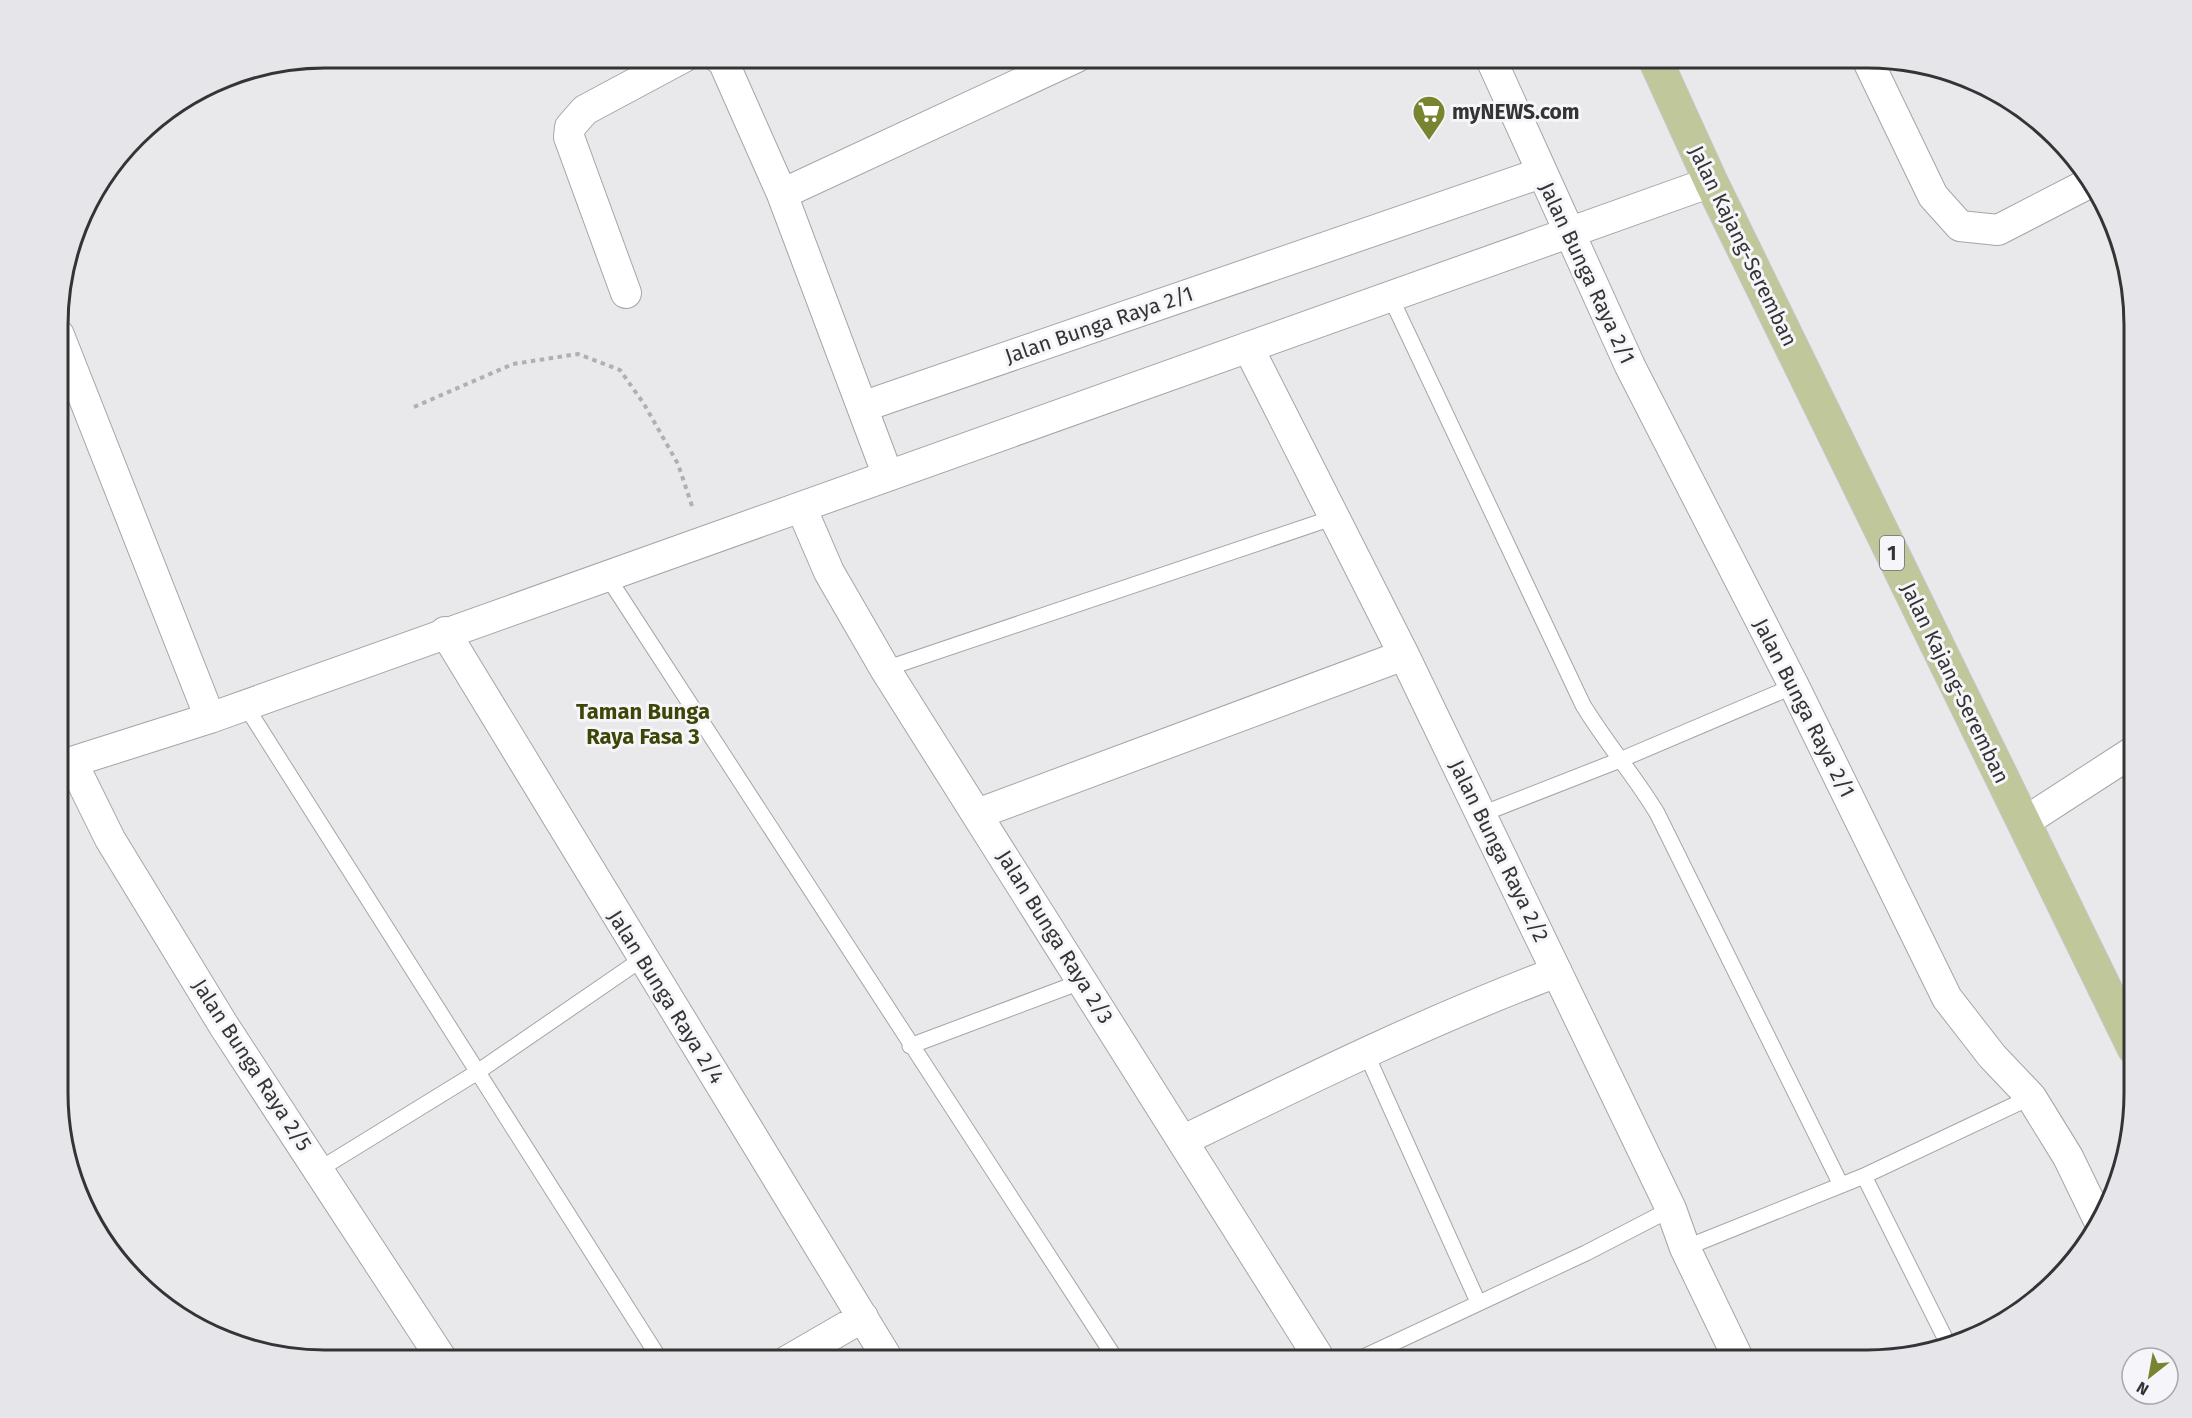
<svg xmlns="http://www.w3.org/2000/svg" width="2192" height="1418" viewBox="0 0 2192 1418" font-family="'Fira Sans',sans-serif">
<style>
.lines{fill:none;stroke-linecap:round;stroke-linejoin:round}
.lane-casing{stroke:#a5a4a8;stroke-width:17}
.street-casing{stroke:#a5a4a8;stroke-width:32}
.primary-casing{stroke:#c6c6c6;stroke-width:35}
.path{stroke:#b0b0b2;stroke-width:4;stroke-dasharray:4.5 4.5;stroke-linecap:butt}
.lane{stroke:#fff;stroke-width:15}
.street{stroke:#fff;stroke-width:30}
.primary{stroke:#c0c79b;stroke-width:33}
.labels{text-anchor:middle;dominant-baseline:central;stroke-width:6;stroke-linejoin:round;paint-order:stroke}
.shield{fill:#f6f6fa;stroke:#6e6e70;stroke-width:1.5}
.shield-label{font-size:20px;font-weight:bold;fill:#343435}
.poi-label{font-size:21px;font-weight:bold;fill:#343435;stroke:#f6f6fa;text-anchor:start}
.street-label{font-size:21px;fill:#343435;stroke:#f6f6fa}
.neighbourhood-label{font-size:22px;font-weight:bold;fill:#3e4507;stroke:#f6f6fa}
.rim{fill:none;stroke:#343435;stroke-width:3}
</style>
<rect width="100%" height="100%" fill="#e9e9ec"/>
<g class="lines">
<defs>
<path id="lane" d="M1390,296L1583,705C1606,743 1634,775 1657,813L1841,1185
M607,576L1117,1361
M885,669L1335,517
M245,705L661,1361
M1482,814L1620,760L1794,686
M910,1046L1083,981
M1365,1051L1478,1302
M320,1169L476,1073L642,959
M1864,1176L1947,1342
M1685,1248L1864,1176L2031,1097
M1355,1361L1586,1253L1671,1209"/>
<path id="street" d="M717,57L723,61L782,194L888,476
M1490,57L1630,366L1794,686L1947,998L1992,1056L2031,1097L2068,1157L2100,1223
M1866,57L1933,196L1960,226L1998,230L2091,182
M782,194L1077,57
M626,293L569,137L570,127L585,110L684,57
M59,335L210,718
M1248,347L1404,655L1671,1209L1685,1248L1739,1360
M862,407L1541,173
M801,507L829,572L885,669L1321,1361
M445,632L889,1361
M72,762L110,839L224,1026L443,1361
M59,766L210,718L1711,182
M977,814L1404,655
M2023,823L2134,751
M1184,1140C1307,1080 1429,1020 1557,972
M787,1361L863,1317"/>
<path id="primary" d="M1654,57L1711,182L2134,1048"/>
</defs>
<!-- lane casing -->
<use href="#lane" class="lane-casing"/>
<!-- street casing -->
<use href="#street" class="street-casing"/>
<!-- primary casing -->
<use href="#primary" class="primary-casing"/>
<!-- path -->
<path class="path" d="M414,407L513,364L578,354L620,370L644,404L678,464L693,509"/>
<!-- lane -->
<use href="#lane" class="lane"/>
<!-- street -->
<use href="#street" class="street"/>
<!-- primary -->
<use href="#primary" class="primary"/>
</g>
<!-- icons -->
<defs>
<symbol id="supermarket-pin" viewBox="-11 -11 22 30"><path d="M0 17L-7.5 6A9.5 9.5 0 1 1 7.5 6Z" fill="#798430" stroke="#f6f6fa"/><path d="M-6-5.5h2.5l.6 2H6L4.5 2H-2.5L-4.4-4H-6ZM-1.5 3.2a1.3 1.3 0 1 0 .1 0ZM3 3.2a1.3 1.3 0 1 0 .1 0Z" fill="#fff"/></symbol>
</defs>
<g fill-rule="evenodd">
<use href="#supermarket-pin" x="1410" y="93" width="38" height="52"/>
</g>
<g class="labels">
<!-- shield labels -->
<rect class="shield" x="1880" y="536" width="24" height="34" rx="4.5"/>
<g class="shield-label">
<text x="1892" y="553">1</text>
</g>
<!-- poi labels -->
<g class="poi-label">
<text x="1452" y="112">myNEWS.com</text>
</g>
<!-- street labels -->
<g class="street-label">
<text transform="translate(1743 246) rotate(64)">Jalan Kajang-Seremban</text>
<text transform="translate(1587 273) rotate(65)">Jalan Bunga Raya 2/1</text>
<text transform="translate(1099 325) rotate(-19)">Jalan Bunga Raya 2/1</text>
<text transform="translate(1955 683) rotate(64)">Jalan Kajang-Seremban</text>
<text transform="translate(1804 708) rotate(63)">Jalan Bunga Raya 2/1</text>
<text transform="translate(1499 851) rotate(64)">Jalan Bunga Raya 2/2</text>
<text transform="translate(1055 937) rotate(58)">Jalan Bunga Raya 2/3</text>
<text transform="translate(666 997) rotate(58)">Jalan Bunga Raya 2/4</text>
<text transform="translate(252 1065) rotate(57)">Jalan Bunga Raya 2/5</text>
</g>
<!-- neighbourhood labels -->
<g class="neighbourhood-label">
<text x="643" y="711">Taman Bunga<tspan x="643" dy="25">Raya Fasa 3</tspan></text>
</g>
</g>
<!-- crop -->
<path d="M0 0H2192V1418H0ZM325 68H1867A257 257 0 0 1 2124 325V1093A257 257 0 0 1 1867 1350H325A257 257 0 0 1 68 1093V325A257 257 0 0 1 325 68Z" fill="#e6e6ea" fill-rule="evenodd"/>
<path class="rim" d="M325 68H1867A257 257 0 0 1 2124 325V1093A257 257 0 0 1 1867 1350H325A257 257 0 0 1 68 1093V325A257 257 0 0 1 325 68Z"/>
<!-- north arrow -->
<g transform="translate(2150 1376) rotate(211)"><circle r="28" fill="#f6f6fa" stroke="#a8a8ab" stroke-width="1.5"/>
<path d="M0-4.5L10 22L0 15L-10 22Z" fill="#798430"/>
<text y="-9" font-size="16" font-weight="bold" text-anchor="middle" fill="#343435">N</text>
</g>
</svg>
